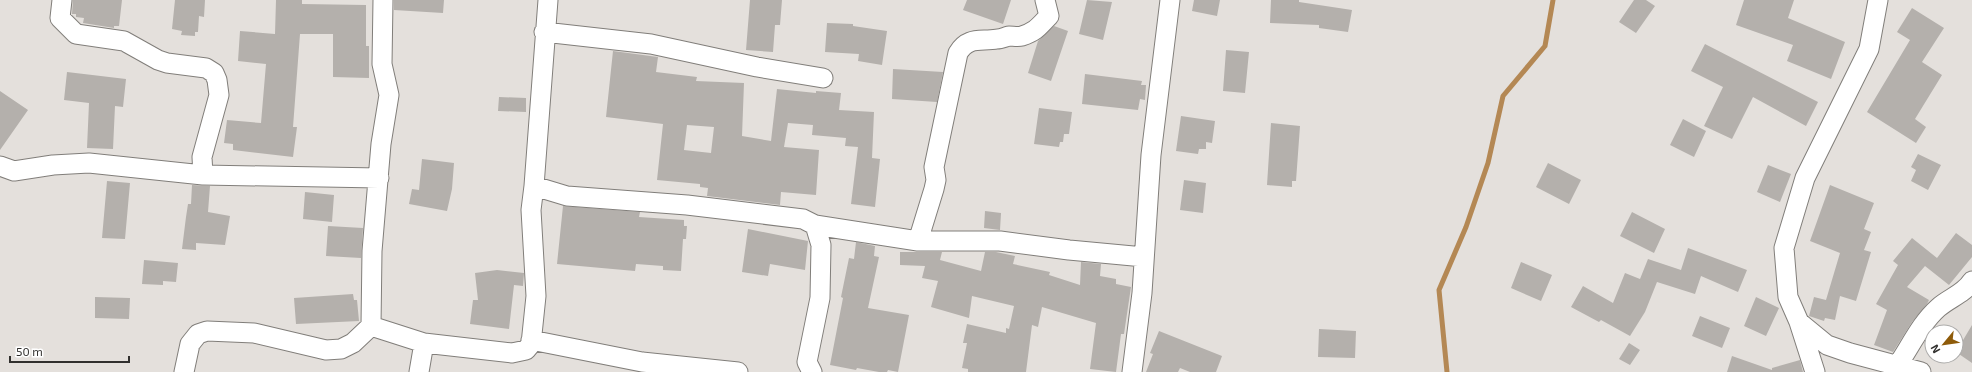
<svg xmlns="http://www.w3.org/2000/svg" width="1972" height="372" viewBox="0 0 1972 372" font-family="'Exo 2',sans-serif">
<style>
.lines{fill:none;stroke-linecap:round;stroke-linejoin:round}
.stream{stroke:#b48854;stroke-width:5}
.building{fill:#b4b0ac;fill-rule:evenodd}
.minor-casing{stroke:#817e7a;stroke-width:21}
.minor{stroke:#fff;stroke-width:19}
</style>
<rect width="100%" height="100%" fill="#e4e0dc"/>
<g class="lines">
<!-- stream -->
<path class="stream" d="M1447,372L1439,290L1466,227L1488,163L1503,96L1545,46L1553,0"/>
</g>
<!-- building -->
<path class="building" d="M73,0H122L119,26H114V28L83,23L84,18L76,17V14H72Z
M175,0H205L204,17L199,16L198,32H195V36L181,35L182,31L172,29Z
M276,0H302V4L366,5V46H369V78L333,77V34H300L293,127H297L293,157L233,150V144L224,143L227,120L261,123L266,64L238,61L240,31L275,34Z
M394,0H444L443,13L394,10Z
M750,0H782L780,25H775L773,52L746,50Z
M967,0H1011L1003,24L963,10Z
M1087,0L1112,2L1103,40L1079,34Z
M1194,0H1220L1217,16L1192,11Z
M1271,0H1299V2L1352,10L1348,32L1319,28V25L1270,23Z
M1634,0H1646L1655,6L1636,33L1619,22Z
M1744,0H1794L1788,18L1845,42L1831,79L1787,61L1793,45L1736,25Z
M1912,8L1944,28L1922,62L1942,75L1915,119L1926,127L1916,143L1867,112L1910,40L1897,32Z
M827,23L853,24V26L887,31L882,65L858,61L859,54L825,52Z
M1054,26L1068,31L1051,81L1028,73L1038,41Z
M1705,44L1818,102L1806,126L1753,97L1732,139L1704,126L1723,87L1691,71Z
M1226,50L1249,52L1245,93L1223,91Z
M613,51L658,57L656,72L697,77L696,81L744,83L742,136L771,141L777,89L816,93V91L841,93L839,110L874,112L872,158L880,159L875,207L851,204L858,147L845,146L846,138L812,135L813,125L788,123L784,147L819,150L816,195L781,192L780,205L707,196L708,188L700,187V184L657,180L663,124L606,117ZM687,125L714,127L711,153L684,150Z
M893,69L943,72L937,102L892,99Z
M67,72L126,79L123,107L115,106L113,149L87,148L89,103L64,100Z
M1085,74L1142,81L1141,85H1146L1145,100L1140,99L1138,110L1082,104Z
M0,91L28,110L0,150Z
M499,97L526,98V112L498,111Z
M1039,108L1072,112L1069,134H1064L1063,142H1060L1059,147L1034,144Z
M1181,116L1215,121L1212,143L1206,142V149H1199L1198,154L1176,151Z
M1683,119L1706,131L1694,157L1670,145Z
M1271,123L1300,126L1296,181H1292V187L1267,185Z
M1918,154L1941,165L1928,190L1911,181L1916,170L1911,167Z
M422,159L454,163L452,189L447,211L409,204L412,189L419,190Z
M1548,163L1581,180L1569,204L1536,187Z
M1768,165L1791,174L1780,202L1757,192Z
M1184,180L1206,183L1203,213L1180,210Z
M107,181L130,183L125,239L102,238Z
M192,185L210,186L208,212L230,216L225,245L196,243V250L182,249L186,217L188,204H191Z
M1830,185L1874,203L1864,229L1871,232L1864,250L1871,252L1856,301L1840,296L1835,320L1825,318L1824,321L1809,316L1814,297L1826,300L1840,253L1810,241Z
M305,192L334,195L332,222L303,219Z
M563,206L640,212L639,217L684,220V226H687L686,239H683L681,271L663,270V266L636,264L635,271L557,264Z
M985,211L1001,213L1000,230L984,228Z
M1632,212L1665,229L1654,253L1620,236Z
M328,226L363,228L361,258L326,256Z
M748,229L808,241L805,270L770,264L768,276L742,272Z
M1956,233L1972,245V257L1949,285L1925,266L1907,287L1929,300L1927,304L1912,322L1893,352L1874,345L1887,310L1876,304L1898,265L1893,261L1912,238L1937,258Z
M856,242L875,246L874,256L879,257L868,308L909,315L898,372L888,370L887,372H879L857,368L856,370L830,365L843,298L841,297L849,258L854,259Z
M1688,248L1747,270L1738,292L1701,276L1695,294L1657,282L1645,312L1630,336L1601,320L1599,322L1571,307L1583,286L1613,303L1625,273L1640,279L1648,259L1681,270Z
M900,252H942L940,260L981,271L985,252H996L1015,256L1013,264L1050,272L1049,275L1080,285L1081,262L1101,264L1100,276L1116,279V284L1131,287L1124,334H1121L1116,372L1090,369L1096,323L1042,307L1038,327L1032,325L1026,372H968V369L962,368L967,343H963L967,324L1006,333V328L1009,329L1014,306L972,296L969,318L931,307L938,281L922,278L925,266L900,265Z
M144,260L178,263L176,282L163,281V285L142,284Z
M1521,262L1552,275L1541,301L1511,288Z
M497,270L524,273L523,286L514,285L509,329L470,324L473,300H478L475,273Z
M353,294L354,300H357L359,321L296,324L294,298Z
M95,297L130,298L129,319L95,318Z
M1756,297L1779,308L1766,336L1744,326Z
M1700,316L1730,328L1722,348L1692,336Z
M1972,325V363L1956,352Z
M1319,329L1356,331L1355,358L1318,357Z
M1159,331L1222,356L1216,372H1190L1180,368L1178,372H1146L1153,354L1150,353Z
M1629,343L1640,350L1630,365L1619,359Z
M1732,356L1772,370V368L1800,360L1803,372H1727Z"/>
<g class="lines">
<defs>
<path id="minor" d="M62,0L60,18L76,34L124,41L158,60L167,63L206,68L214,73L217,80L219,95L202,157L203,175L379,178
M544,32L651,44L757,67L823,78
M0,166L14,171L53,165L89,163L203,175
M534,186L567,196L687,205L803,219L815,225L821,245L820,298L807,362L812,372
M815,225L918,241H1000L1069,250L1144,257
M918,241L934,189L936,180L934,167L958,53C968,36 981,42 997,39C1001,39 1005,37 1009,36C1013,36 1018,37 1022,36C1037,31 1039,26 1049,16L1045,0
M1799,322L1827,345L1850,353L1921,372
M371,326L424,343L512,353L526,350L531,344L536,296L531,210L534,186L548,0
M531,340L642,362L738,372
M1897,366C1910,347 1921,323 1938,308C1949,298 1964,294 1972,281
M184,372L190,344L198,334L207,331L254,333L326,350L341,349L353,343L371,326L372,251L381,144L389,95L382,64L383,0
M419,372L424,343
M1132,372L1142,293L1151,155L1170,0
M1815,372L1799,322L1788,297L1784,248L1805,178L1869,49L1878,0"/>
</defs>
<!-- minor casing -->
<use href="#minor" class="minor-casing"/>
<!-- minor -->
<use href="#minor" class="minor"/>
</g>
<!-- north arrow -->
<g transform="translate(1944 344) rotate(241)"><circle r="19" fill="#ffffff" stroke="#adacab"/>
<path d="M0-3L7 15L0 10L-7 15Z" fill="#8e5b0a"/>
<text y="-6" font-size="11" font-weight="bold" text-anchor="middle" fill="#31302e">N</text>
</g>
<!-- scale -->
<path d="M10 356v6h119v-6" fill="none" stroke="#31302e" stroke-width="2"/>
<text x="16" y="356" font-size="12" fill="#31302e" stroke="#ffffff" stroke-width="3" paint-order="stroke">50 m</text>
</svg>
